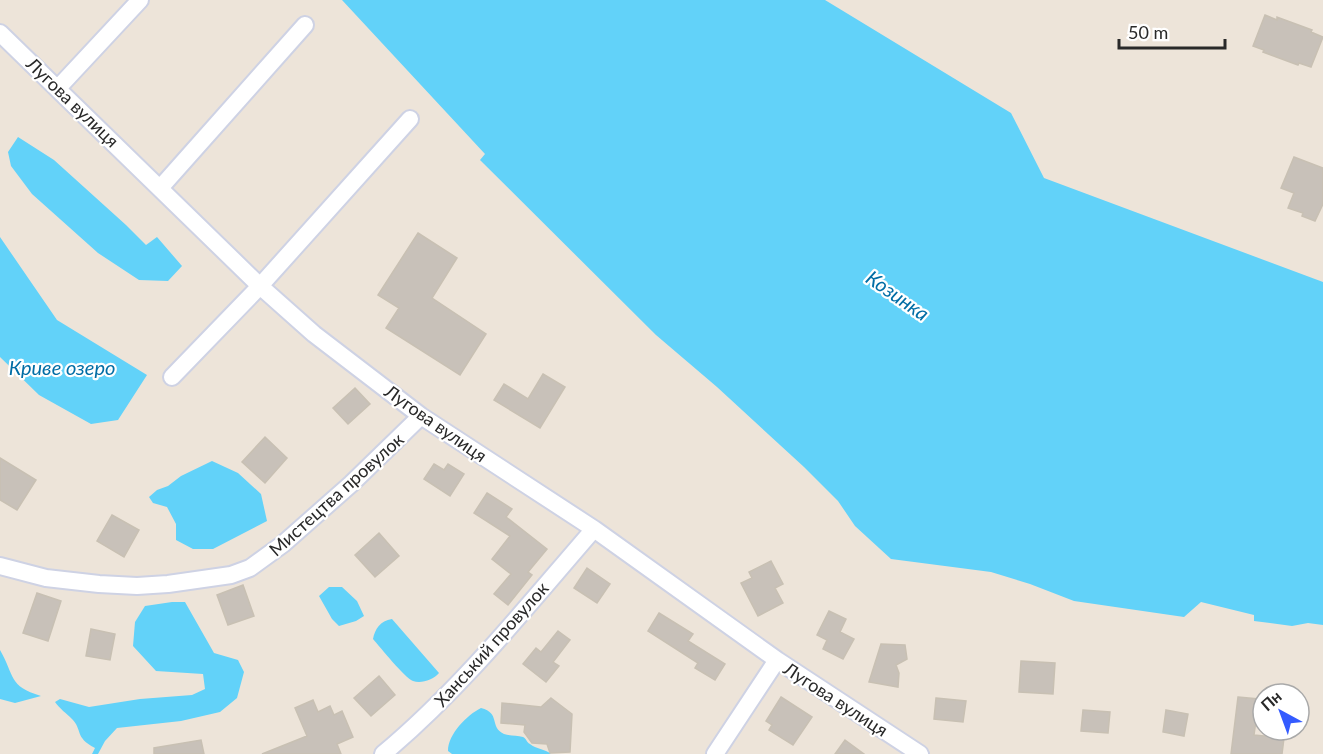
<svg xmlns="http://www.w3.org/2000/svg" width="1323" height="754" font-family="Lato,sans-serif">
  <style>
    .water { fill: #62d2f9 }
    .building { fill: #c8c1b9; stroke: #c8c0b3; stroke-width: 1.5 }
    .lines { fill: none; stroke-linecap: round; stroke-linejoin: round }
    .minor-casing { stroke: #ced2e4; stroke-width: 20 }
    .minor { stroke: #fff; stroke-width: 16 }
    .labels { text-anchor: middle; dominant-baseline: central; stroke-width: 4.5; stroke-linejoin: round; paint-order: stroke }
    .street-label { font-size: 18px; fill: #292929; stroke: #fff }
    .water-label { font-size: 20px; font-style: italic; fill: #016da5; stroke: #fff }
  </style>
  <rect width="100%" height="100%" fill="#ede4d9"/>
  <path class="water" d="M 342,0 L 825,0 L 1011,113 L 1044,178 L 1323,282 L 1323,625 L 1308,623 L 1292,626 L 1254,621 L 1254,615 L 1201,602 L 1184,617 L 1074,601 L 1030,584 L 991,572 L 891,559 L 855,526 L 838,501 L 804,467 L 717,387 L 656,335 L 480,160 L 485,154 Z
    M 18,137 L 54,160 L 126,225 L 146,245 L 157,237 L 182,266 L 168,281 L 139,280 L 98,253 L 32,194 L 11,166 L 8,152 Z
    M 0,237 L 57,320 L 147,375 L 118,420 L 91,424 L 39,395 L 0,357 Z
    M 212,461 L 238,473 L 261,494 L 267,521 L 213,549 L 193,549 L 176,540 L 176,524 L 167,507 L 153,503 L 149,497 L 157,490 L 168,486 L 181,476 Z
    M 329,587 L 342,587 L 357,601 L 364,616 L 356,621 L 339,626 L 332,619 L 319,596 Z
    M 172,602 L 185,602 L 214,653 L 238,660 L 244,672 L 237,698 L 220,712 L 181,721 L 117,728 L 105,741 L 98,754 L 92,754 L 95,748 C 74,737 83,730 72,719 C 66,713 60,709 55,702 L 60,699 L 89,707 L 140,699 L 192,695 L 205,689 L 203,674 L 156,671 L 133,646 L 135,622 L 145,606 Z
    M 392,619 L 439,673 C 433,680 421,684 413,681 C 404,677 381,648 373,639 C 375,629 380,621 392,619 Z
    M 0,650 C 15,676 8,686 41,696 L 15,703 L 0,699 Z
    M 481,708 C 501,713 489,727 504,734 C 510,736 517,735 523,737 C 527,739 526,742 530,744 C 536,749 545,749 551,754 L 452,754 L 448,751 C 448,734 467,715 481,708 Z"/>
  <path class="building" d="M 1265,15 L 1277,20 L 1277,17 L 1312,30 L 1311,32 L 1323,37 L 1311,67 L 1299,63 L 1298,65 L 1263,52 L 1264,50 L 1253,46 Z
    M 1294,157 L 1323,168 L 1323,204 L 1315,221 L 1302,216 L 1303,213 L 1288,208 L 1294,193 L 1281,188 Z
    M 418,233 L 457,258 L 432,298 L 486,334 L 460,375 L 386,328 L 399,308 L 378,295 Z
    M 543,374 L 565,387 L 540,428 L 494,400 L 504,384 L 528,399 Z
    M 355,388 L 370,404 L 348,424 L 333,408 Z
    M 265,437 L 287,458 L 265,483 L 242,462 Z
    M 0,458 L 36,480 L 17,510 L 0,500 Z
    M 434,464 L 444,470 L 448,464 L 464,474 L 450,496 L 424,479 Z
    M 487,493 L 512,509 L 506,517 L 547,549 L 528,572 L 532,575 L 508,605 L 494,594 L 511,574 L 492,559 L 510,536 L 474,513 Z
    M 112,515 L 139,530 L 124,557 L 97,541 Z
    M 379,533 L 399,556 L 375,577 L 355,555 Z
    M 771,561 L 783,584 L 775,588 L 783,603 L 758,616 L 741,583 L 752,578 L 749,572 Z
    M 587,568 L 610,584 L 597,603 L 574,588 Z
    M 243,585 L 254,616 L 228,625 L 217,595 Z
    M 37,593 L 61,601 L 48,641 L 23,633 Z
    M 829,611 L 846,619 L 840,632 L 854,639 L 843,659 L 823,649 L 827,640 L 817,635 Z
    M 659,613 L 693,634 L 688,641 L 725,664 L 715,680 L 695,668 L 698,663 L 648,631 Z
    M 91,629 L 115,634 L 110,660 L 86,656 Z
    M 558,631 L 570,640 L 553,662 L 559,666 L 546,682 L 523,664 L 536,648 L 541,652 Z
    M 881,644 L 905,645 L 907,659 L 896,665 L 899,673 L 898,687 L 869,682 Z
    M 1021,661 L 1055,663 L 1053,694 L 1019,692 Z
    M 379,676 L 395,695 L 371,716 L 354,698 Z
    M 781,697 L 812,717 L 793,745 L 769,730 L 772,725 L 766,721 Z
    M 1238,697 L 1259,699 L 1254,735 L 1284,738 L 1282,754 L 1231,754 Z
    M 551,698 L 572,714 L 570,752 L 550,753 L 547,744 L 532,743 L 524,732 L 525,725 L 501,723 L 502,703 L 541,707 Z
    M 936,698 L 966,701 L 963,722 L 934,719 Z
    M 313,700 L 318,712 L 330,706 L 334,715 L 342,711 L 353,737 L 337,744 L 341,754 L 262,754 L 307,736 L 295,708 Z
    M 1083,710 L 1110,712 L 1108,733 L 1081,731 Z
    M 1166,710 L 1188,714 L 1184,736 L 1163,732 Z
    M 201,740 L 204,754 L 154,754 L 154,748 Z
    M 845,740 L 864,754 L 835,754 Z"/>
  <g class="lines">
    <defs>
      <path id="minor" d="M 0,33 L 260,286 L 314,334 L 421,416 L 594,529 L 777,660 L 920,754
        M 58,88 L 140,0
        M 161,187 L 305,25
        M 172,377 L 260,286 L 410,119
        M 0,566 L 46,578 L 99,584 L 137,586 L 168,584 L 231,575 L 250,568 L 283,544 L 351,484 L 421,416
        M 383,754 C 462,688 527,606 594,529
        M 715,754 L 777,660"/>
    </defs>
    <use href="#minor" class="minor-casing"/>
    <use href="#minor" class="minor"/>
  </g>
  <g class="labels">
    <g class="street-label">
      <text transform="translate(73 102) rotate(44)">Лугова вулиця</text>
      <text transform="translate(436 423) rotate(35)">Лугова вулиця</text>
      <text transform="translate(336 494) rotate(-42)">Мистецтва провулок</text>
      <text transform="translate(491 644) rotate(-48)">Ханський провулок</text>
      <text transform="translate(836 699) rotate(33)">Лугова вулиця</text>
    </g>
    <g class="water-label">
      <text transform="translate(898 295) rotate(35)">Козинка</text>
      <text x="62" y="367">Криве озеро</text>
    </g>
  </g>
  <g transform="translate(1281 712) rotate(319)"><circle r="28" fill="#ffffff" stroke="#a9a9a9" stroke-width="1.5"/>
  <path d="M0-4.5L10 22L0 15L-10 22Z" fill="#345bff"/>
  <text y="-9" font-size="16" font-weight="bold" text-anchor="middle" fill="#292929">Пн</text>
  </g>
  <path d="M1119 39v9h106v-9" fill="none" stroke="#292929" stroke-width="3"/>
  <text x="1128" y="39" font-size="18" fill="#292929" stroke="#ffffff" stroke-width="4.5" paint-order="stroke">50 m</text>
</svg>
